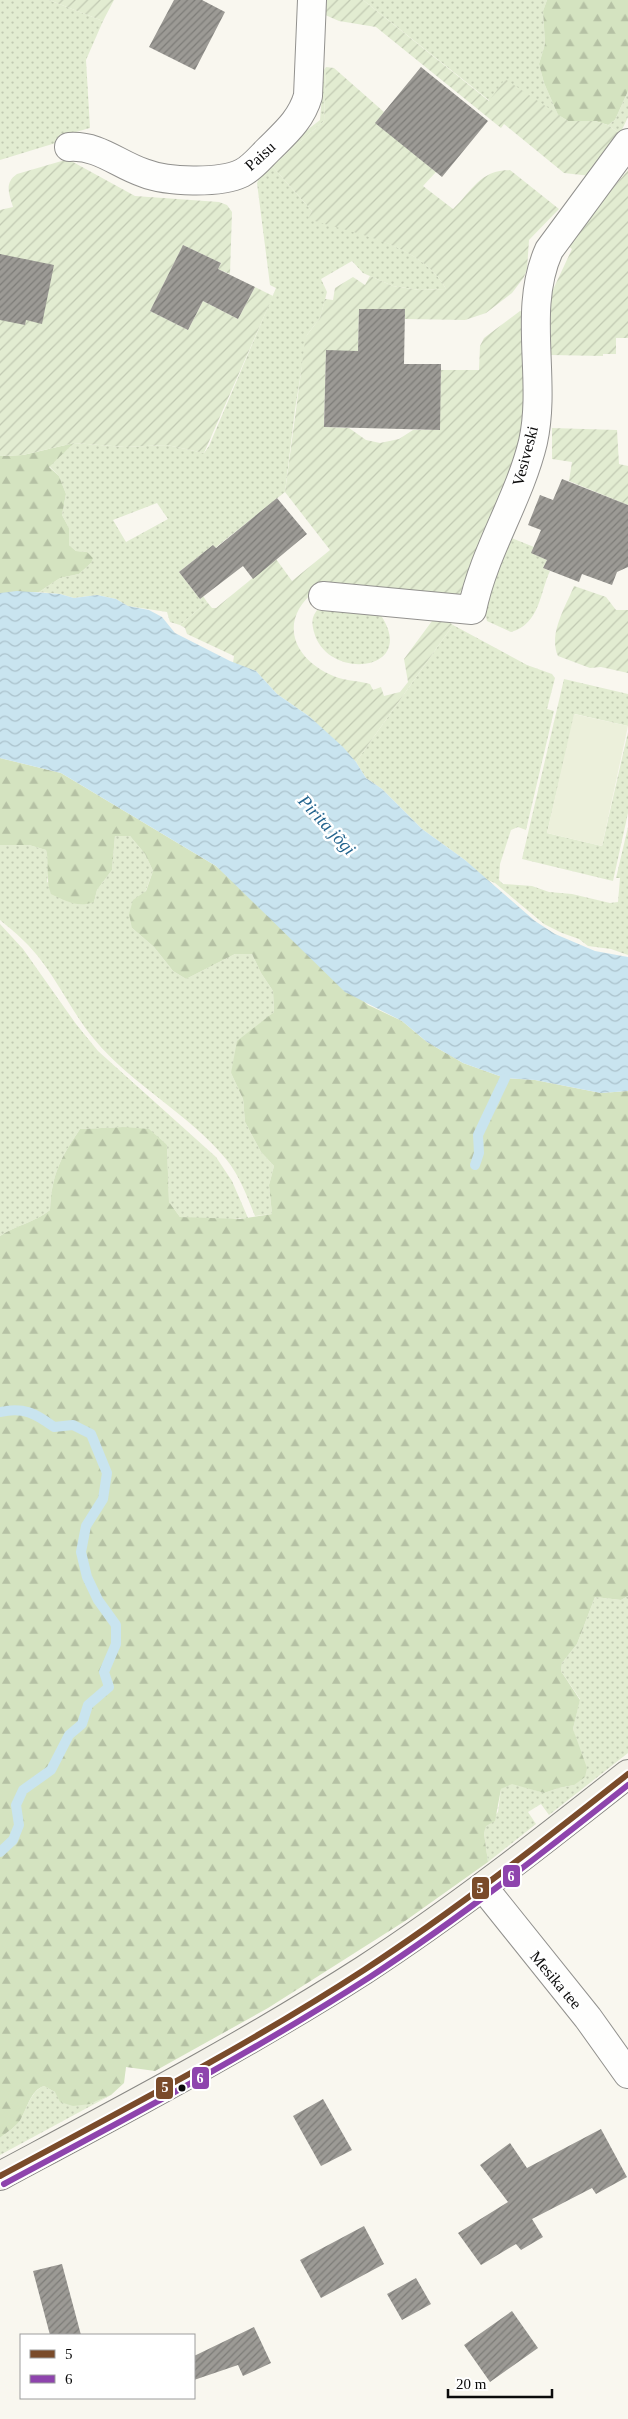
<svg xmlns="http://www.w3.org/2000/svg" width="628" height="2419" font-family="'Times New Roman',serif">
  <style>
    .grass { fill: url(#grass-dots); fill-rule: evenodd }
    .forest { fill: url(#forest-firs) }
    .garden { fill: url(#garden-furrows) }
    .pitch { fill: #ecf0db }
    .water { fill: url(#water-waves) }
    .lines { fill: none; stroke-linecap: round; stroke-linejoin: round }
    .stream { stroke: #c9e4ef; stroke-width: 10 }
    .building { fill: url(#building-hatch) }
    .street-casing { stroke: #92918e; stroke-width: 30 }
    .secondary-casing { stroke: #898884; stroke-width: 30 }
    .street { stroke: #fefefd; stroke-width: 28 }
    .secondary { stroke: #f3f1e8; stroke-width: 28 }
    .bus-1-casing { stroke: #fff; stroke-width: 10 }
    .bus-2-casing { stroke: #fff; stroke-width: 10 }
    .bus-1 { stroke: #7a4b2a; stroke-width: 6 }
    .bus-2 { stroke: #8e44ad; stroke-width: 6 }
    .bus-dot { fill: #0b0b0b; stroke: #fff; stroke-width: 2 }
    .labels { text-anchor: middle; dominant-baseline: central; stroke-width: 5; stroke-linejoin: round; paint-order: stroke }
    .street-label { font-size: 16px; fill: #0b0b0b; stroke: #fff }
    .water-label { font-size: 18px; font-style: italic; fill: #23648e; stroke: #fff }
    .line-badge { stroke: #fff; stroke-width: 2 }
    .badge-label { font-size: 14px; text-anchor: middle; font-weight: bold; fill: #fff }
  </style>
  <defs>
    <pattern id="grass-dots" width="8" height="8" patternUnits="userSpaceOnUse" patternTransform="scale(1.25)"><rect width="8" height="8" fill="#e2ecd1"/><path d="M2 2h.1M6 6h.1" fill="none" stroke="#c1c9b2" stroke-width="1.8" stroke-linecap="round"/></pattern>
    <pattern id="forest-firs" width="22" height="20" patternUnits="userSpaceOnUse" patternTransform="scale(1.25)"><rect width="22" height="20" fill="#d4e3c0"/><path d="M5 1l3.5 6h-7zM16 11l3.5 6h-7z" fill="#b5c1a4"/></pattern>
    <pattern id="garden-furrows" width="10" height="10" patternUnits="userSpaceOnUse" patternTransform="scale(1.25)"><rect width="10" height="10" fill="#e2ecd1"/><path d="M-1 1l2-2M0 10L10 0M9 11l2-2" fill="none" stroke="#c1c9b2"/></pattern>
    <pattern id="water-waves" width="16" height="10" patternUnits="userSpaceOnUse" patternTransform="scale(1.25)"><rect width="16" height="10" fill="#c9e4ef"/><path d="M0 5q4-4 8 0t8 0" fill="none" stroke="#abc2cc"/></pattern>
    <pattern id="building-hatch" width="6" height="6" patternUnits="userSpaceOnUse" patternTransform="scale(1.25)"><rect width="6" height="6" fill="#9c9a95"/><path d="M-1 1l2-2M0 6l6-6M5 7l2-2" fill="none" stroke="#7d7c78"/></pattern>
  </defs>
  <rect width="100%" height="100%" fill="#f9f7ef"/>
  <path class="grass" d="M 0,0 L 49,0 L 103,21 L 86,60 L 90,128 L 76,132 L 72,138 L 0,160 Z
    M 363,0 L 547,0 L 543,11 L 545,44 L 539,64 L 544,83 L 558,115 L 505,80 L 490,101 Z
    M 326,67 L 324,121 L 272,166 L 312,211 L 309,218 C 354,233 422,244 446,289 L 420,290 L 393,286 L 363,273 L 352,261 L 321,279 L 327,292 L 320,318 L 307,335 L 295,410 L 285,492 L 215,548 L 213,545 L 179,572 L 200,599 L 203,596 L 207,602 L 180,625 L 170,622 L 167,612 L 128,606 L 116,599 L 97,595 L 74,598 L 60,594 L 39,592 L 60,578 L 79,574 L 91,563 L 87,552 L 76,551 L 69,545 L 69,528 L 62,515 L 66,494 L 59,476 L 49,466 L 74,443 L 125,447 L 167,445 L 204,453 L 209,446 L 276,288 L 270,285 L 257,183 L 267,161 L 320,120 L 324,70 ZM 157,503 L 168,519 L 126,542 L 113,520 Z
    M 628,91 L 628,117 L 620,134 L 608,125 L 615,120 Z
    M 509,537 L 534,547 L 532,553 L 547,560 L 543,568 L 550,571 C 540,592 540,624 511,632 L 487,621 C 480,594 498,562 509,537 Z
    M 320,607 L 380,614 C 420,672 327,682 314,632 C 311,621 312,615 320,607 Z
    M 453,625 L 527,665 L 552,674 L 555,678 L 547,709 L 554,711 L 526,830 L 518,827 L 511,830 L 500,864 L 499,880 L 503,884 L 532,886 L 549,892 L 572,894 L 610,903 L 618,902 L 620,878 L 616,878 L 628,827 L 628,955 L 611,949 L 588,946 L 579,939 L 562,933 L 544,924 L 495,883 L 485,879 L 465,860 L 422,829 L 382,789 L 366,778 L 356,762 Z
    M 564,679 L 628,694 L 628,726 L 575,714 L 547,833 L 602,846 L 628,732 L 628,813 L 613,881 L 522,859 Z
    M 115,836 L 130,836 L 145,854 L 153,871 L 132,928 L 154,947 L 173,971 L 186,979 L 235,954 L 252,954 L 261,973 L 273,991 L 274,1012 L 258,1026 L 231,1073 L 243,1099 L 245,1122 L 261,1152 L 274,1166 L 269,1185 L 272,1214 L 255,1216 C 247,1197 240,1176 226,1159 C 188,1113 132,1085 94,1039 C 74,1015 61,987 43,963 C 31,946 16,933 0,920 L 0,845 L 29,845 L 46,850 L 49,864 L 47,882 L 94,902 L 97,890 L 112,870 Z
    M 0,924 L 23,949 L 76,1024 L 98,1051 L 216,1157 L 232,1181 L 248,1218 L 214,1220 L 180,1217 L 169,1202 L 167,1145 L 123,1127 L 80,1129 C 60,1159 52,1173 50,1210 C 36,1222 16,1225 0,1236 Z
    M 628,1596 L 628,1753 L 549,1815 L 541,1804 L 528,1812 L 536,1824 L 488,1862 L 484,1833 L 485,1826 L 498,1812 L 501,1789 L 512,1783 L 544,1793 L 559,1788 L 574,1785 L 576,1740 L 573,1729 L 580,1699 L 561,1671 L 562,1663 L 577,1644 L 595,1597 L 621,1600 Z
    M 44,2086 L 55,2092 L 90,2104 L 111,2095 L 0,2155 L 0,2138 C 6,2133 14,2128 19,2122 C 27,2110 30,2091 44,2086 Z"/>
  <path class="forest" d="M 547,0 L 628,0 L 628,91 L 615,120 L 608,125 L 595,121 L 568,121 L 558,115 L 544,83 L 539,64 L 545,44 L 543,11 Z
    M 74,443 L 49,467 L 59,476 L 66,494 L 62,515 L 69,528 L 69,545 L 76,551 L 87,552 L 93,558 L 91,563 L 79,574 L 60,578 L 39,592 L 0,593 L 0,456 L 23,455 Z
    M 0,758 L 61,773 L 216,866 L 368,1005 L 402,1021 L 427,1042 L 463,1063 L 505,1078 L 535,1080 L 601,1093 L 628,1091 L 628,1596 L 621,1600 L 595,1597 L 577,1644 L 562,1663 L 561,1671 L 580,1700 L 573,1729 L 587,1768 L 585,1777 L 574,1785 L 559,1788 L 544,1793 L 512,1784 L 501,1789 L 495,1821 L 486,1826 L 484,1833 L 488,1862 L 405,1921 L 268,2008 L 155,2071 L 126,2067 L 124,2083 L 111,2095 L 90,2104 L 73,2106 L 60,2102 L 55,2092 L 44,2086 C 30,2090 27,2110 19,2122 C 14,2128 6,2133 0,2138 L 0,1236 C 16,1225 36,1222 50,1210 C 52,1173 60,1159 80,1129 L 123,1127 L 149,1129 L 167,1145 L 169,1202 L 180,1217 L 240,1219 L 272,1214 L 269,1185 L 274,1166 L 261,1152 L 245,1122 L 243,1099 L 231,1073 L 237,1041 L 274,1012 L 273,991 L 261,973 L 252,954 L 235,954 L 186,979 L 173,971 L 154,947 L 132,928 L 129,914 L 133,900 L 146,891 L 153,871 L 145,854 L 130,836 L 115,836 L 112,870 L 97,890 L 94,902 C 77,908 66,901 51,894 C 45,879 50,865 46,850 L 29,845 L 0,845 Z"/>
  <path class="garden" d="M 49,0 L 114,0 L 103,21 Z
    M 323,0 L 363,0 L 489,101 L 505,79 L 568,121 L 595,121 L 608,125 L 620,134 L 591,176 L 564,173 L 504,124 L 501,128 L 376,27 L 339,21 L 323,14 Z
    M 326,67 L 334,68 L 384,112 L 376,123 L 436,172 L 423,186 L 453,209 C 472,191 480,170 510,170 L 559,209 L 529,240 L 527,269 L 524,277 L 512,293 L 486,313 L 465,320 L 405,319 L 405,309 L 359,309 L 358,351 L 326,351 L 324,427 L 349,428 L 366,440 L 380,443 L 399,439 L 413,430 L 439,430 L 441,370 L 479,370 L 480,346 L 484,338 L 520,311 L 524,312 L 529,364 L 519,451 L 463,592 L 459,596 L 316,590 C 280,618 290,655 329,674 C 342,681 356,680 370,684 L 373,690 L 381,687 L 384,696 L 400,692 L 408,682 L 404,659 L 432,621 L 445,619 L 453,625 L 356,762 L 310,717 L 277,694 L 256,671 L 233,663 L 234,656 L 187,634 L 185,628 L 180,625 L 207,602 L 212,608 L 216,608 L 276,559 L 292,581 L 330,550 L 285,492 L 305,342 L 307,335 L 320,318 L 325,299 L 333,300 L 335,288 L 353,277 L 365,285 L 370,276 L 393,286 L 420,290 L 446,289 C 422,244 353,233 308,219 L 312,211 L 272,166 L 324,121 Z
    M 72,158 L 73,162 L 135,196 L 219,202 L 227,205 L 232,212 L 230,274 L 218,269 L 221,263 L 183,245 L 150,311 L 188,330 L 203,301 L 238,319 L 255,287 L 273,296 L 204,453 L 167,445 L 125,447 L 74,443 L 23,455 L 0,456 L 0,210 L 13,207 C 9,194 4,183 17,174 Z
    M 628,170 L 628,338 L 616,338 L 616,354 L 603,354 L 603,356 L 551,355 L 550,296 L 572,249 L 566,244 Z
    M 552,428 L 617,430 L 619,464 L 628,466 L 628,505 L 569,481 L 572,462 L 552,459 Z
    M 574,586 L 606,597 L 616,610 L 628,610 L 628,673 L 601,667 L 590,668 L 558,656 C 548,634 566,606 574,586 Z"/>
  <path class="pitch" d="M 574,714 L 628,726 L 602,846 L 547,833 Z"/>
  <path class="water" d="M 17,591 L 60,594 L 74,598 L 97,595 L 116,599 L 128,606 L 149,610 L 162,617 L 175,633 L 230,661 L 256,671 L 277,694 L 310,717 L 343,747 L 356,762 L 366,778 L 382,789 L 422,829 L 465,860 L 535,921 L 555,934 L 595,951 L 628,957 L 628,1091 L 601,1093 L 535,1080 L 505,1078 L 463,1063 L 427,1042 L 402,1021 L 345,992 L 216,866 L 61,773 L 0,758 L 0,593 Z"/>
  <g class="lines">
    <path class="stream" d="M 475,1165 L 479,1153 L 478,1135 L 505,1078
      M 0,1412 C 24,1407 35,1413 54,1427 L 73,1425 L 91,1434 L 107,1473 L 103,1499 L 86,1526 L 81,1552 L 87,1577 L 98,1600 L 116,1625 L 116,1644 L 104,1672 L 109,1687 L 88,1705 L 82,1724 L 69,1735 L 51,1770 L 23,1790 L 16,1805 L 19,1825 L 13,1840 L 0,1852"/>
  </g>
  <path class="building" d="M 174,0 L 202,0 L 225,12 L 195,70 L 149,47 Z
    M 421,67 L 488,121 L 442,177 L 375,123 Z
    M 183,245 L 221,263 L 218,269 L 255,287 L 238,319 L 203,301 L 188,330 L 150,311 Z
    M 0,254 L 54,265 L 42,324 L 26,320 L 25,325 L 0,320 Z
    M 359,309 L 405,309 L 404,364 L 441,364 L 440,430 L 324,427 L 326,350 L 358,351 Z
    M 562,479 L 628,505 L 628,567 L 617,572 L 612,585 L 582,574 L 579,582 L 543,568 L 547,560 L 531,553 L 541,530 L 528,525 L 540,495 L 553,500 Z
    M 277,498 L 307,534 L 253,579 L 243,566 L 200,599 L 179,572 L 213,545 L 216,548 Z
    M 323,2099 L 352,2150 L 321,2166 L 293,2116 Z
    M 601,2129 L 627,2177 L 596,2194 L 592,2188 L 532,2219 L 543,2237 L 521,2250 L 516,2244 L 481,2265 L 458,2233 L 508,2202 L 480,2165 L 510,2143 L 527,2168 Z
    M 364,2226 L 384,2264 L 321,2298 L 300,2260 Z
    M 62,2264 L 81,2335 L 50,2335 L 33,2271 Z
    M 416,2278 L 431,2304 L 402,2320 L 387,2294 Z
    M 512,2311 L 538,2348 L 490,2382 L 464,2345 Z
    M 254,2327 L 271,2363 L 243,2376 L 238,2365 L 194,2380 L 194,2356 Z"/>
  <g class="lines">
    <defs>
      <path id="street" d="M 69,147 C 99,145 117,164 144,173 C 167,182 219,184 242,173 C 252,168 260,158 268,150 C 285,133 301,120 308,96 L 312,0
        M 323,596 L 472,610 C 484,551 519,500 533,442 C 547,379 522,310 549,250 L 628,143
        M 483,1887 L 588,2018 L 628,2074"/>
      <path id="secondary" d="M 0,2176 C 123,2110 247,2045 364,1970 C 456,1910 542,1842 628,1774"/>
    </defs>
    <use href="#street" class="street-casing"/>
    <use href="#secondary" class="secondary-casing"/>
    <use href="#street" class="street"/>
    <use href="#secondary" class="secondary"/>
    <defs>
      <path id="bus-1" d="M 0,2176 C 123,2110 247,2046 364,1970 C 456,1910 542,1842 628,1774"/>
      <path id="bus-2" d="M 4,2184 C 127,2118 252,2053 370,1977 C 460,1918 544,1852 628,1785"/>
    </defs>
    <use href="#bus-1" class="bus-1-casing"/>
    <use href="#bus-2" class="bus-2-casing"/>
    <use href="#bus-1" class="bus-1"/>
    <use href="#bus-2" class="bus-2"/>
  </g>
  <circle class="bus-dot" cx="182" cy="2088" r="4.5"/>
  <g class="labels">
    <g class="street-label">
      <text transform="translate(260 156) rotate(-42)">Paisu</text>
      <text transform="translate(525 456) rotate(-75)">Vesiveski</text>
      <text transform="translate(556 1980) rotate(50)">Mesika tee</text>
    </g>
    <g class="water-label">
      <text transform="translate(327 825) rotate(47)">Pirita jõgi</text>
    </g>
  </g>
  <g class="line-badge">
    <rect x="502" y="1864" width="19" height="24" rx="5" fill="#8e44ad"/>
    <rect x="471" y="1876" width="19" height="24" rx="5" fill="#7a4b2a"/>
    <rect x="191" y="2066" width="19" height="24" rx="5" fill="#8e44ad"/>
    <rect x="155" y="2076" width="19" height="24" rx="5" fill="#7a4b2a"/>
  </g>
  <g class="badge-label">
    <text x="511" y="1881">6</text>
    <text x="480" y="1893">5</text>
    <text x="200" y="2083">6</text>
    <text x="165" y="2092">5</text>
  </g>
  <rect x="20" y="2334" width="175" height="65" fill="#ffffff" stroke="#9d9d9d"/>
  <rect x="30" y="2350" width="25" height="8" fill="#7a4b2a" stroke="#9d9d9d"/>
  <text x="65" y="2359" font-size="15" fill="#0b0b0b">5</text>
  <rect x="30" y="2375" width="25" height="8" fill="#8e44ad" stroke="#9d9d9d"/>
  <text x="65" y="2384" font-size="15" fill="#0b0b0b">6</text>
  <path d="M448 2389v8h104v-8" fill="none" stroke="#0b0b0b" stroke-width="2.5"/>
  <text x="456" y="2389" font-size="15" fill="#0b0b0b" stroke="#ffffff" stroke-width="4" paint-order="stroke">20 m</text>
</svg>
